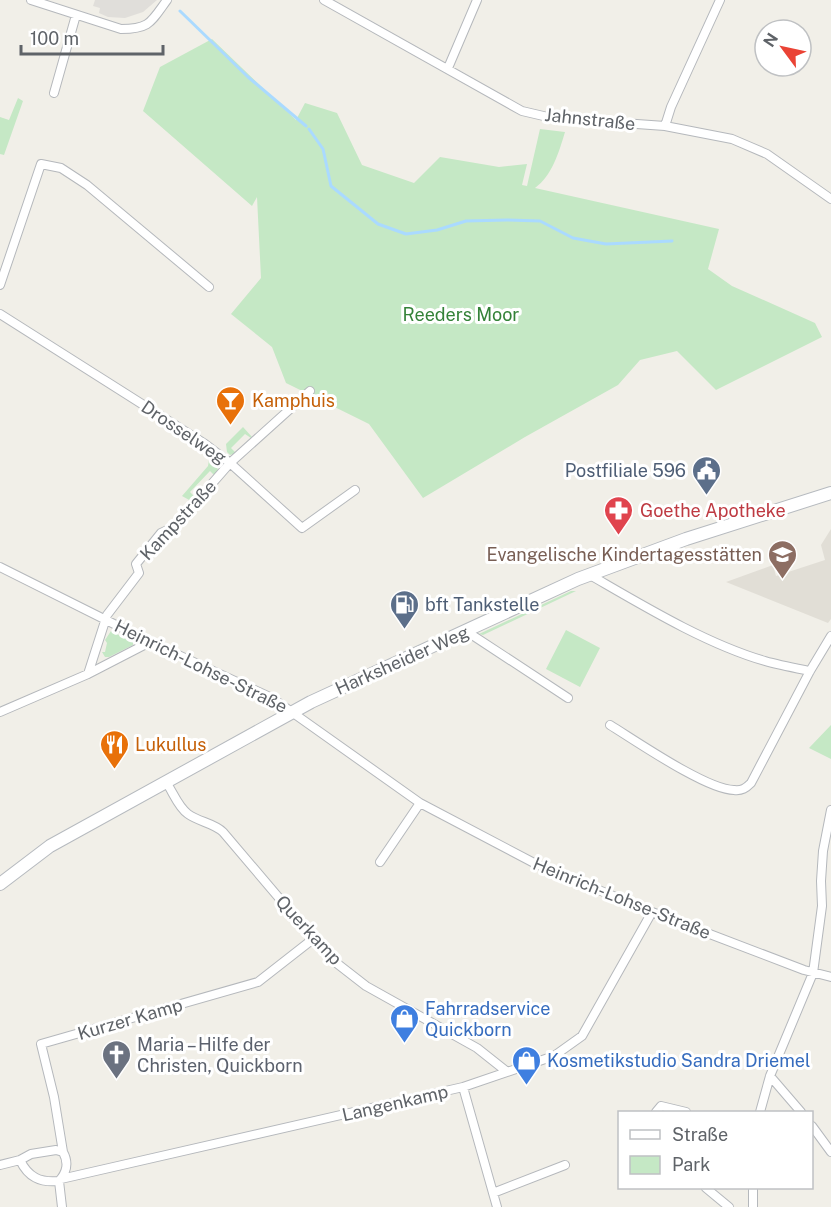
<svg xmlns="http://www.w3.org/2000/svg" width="831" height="1207" font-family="'Public Sans',sans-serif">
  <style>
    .industrial { fill: #e0deda }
    .education { fill: #e1ded6 }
    .green { fill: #c5e8c5 }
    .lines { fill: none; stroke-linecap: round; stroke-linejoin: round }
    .stream { stroke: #aadaff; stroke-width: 3 }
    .minor-casing { stroke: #b5b8bc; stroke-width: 10 }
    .secondary-casing { stroke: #b6babf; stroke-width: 14 }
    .minor { stroke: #fff; stroke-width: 8 }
    .secondary { stroke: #fff; stroke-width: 12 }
    .labels { text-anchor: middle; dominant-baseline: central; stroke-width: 6; stroke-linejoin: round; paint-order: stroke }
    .street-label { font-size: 18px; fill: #5f6368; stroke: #fff }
    .park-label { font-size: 18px; fill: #348238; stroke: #fff }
    .food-label { font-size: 18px; fill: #c56008; stroke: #fff; text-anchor: start }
    .service-label { font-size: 18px; fill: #4e5e75; stroke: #fff; text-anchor: end }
    .health-label { font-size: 18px; fill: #be3a42; stroke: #fff; text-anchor: start }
    .education-label { font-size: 18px; fill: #785e54; stroke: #fff; text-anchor: end }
    .shop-label { font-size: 18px; fill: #366cbe; stroke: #fff; text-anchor: start }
    .worship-label { font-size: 18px; fill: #5b616d; stroke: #fff; text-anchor: start }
  </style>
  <rect width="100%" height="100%" fill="#f1efe8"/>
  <path class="industrial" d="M 95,0 L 157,0 L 143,12 L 125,18 L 108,17 L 99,13 L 100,8 L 93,6 Z"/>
  <path class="education" d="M 831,529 L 831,619 L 828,623 L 726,582 L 773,565 L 776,576 L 825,560 L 821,545 Z"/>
  <path class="green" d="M 212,39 L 296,120 L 305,103 L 337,113 L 362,165 L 414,183 L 440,157 L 499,167 L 527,164 L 522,185 L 527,186 L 540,129 L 565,132 C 559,152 552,176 535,188 L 719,229 L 708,269 L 732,286 L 815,323 L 822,337 L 716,390 L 677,351 L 640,360 L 618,385 L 525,437 L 423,498 L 369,424 L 286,383 L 272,347 L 231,314 L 261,278 L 257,197 L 252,206 L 143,111 L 160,67 Z
    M 18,98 L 23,101 L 4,155 L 0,154 L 0,117 L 9,120 Z
    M 243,427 L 252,437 L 251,438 L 245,434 L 231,448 L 236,453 L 230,455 L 227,452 L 226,444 Z
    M 207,453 L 217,458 L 218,473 L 214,475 L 210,471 L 190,492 L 195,497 L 191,501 L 182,496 L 208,466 L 209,460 Z
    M 571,591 L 576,591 L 483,635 L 479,634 Z
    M 566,630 L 600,648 L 580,687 L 546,669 Z
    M 111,631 L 133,642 L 133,645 L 109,657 L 105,657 L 102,652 L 105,652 L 107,643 L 105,640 Z
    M 831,725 L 831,759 L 809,748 Z"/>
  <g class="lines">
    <path class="stream" d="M 180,11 L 248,77 L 306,126
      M 309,129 L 323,149 L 331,186 L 378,224 L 406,234 L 437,230 L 466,221 L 507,220 L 540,221 L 573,238 L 606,244 L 672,241"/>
    <defs>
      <path id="minor" d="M 31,0 L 121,29 C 150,29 151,22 167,0
        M 324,0 L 522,111 L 552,118 L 665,126 L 732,139 L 767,154 L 831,199
        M 448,68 L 477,0
        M 54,93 L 76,15
        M 665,126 L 671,107 L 720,0
        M 0,285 L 41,164 L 61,168 L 87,185 L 209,287
        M 0,314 L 205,444 L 230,463 L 302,528 L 355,490
        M 0,567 L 150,642 L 272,698 L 420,803 L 536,864 L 652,912 L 804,970 L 831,977
        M 590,575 C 642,605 706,644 765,661 C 779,665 795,668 810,671
        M 466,631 L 568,698
        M 88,674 L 107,615 L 139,573 L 136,564 L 161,533 L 174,527 L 230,463 L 310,391
        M 0,712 L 88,674 L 150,642
        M 610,725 C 636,741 707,790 734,790 C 742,791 746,788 751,783 L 810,671 L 831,636
        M 166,782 C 173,792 178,807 188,814 C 199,822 214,823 223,832 L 330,958 L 366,986 L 477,1048 L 506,1071
        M 380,862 L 420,803
        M 770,1076 L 801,1112
        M 463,1087 L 497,1207
        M 656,1112 L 661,1106 L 686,1112
        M 760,1112 L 770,1076 L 813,973 L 822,906 L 821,881 L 823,851 L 831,810
        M 812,1126 L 831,1152
        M 56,1150 L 63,1152 C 69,1163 67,1172 59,1181 C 40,1183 28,1177 20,1160 L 31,1154 Z
        M 63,1152 L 54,1097 L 41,1044 L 258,982 L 313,939
        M 0,1165 L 20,1160
        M 61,1179 L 463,1087 L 554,1056 L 582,1036 L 652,912
        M 59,1181 L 62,1207
        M 706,1188 L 729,1207
        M 753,1188 L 753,1207
        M 493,1193 L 565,1165"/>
      <path id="secondary" d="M 0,884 L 50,846 L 311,702 L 578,579 L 686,539 L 831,493"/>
    </defs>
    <use href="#minor" class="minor-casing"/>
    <use href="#secondary" class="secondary-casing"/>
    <use href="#minor" class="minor"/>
    <use href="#secondary" class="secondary"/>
  </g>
  <defs>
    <symbol id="bar-pin" viewBox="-11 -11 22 30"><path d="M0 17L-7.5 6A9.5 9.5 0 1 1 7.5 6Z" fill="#e8710a" stroke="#fff"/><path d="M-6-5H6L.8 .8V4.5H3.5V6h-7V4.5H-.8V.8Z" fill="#fff"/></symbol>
    <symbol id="civic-pin" viewBox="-11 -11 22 30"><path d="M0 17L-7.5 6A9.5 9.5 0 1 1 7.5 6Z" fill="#5c6f8a" stroke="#fff"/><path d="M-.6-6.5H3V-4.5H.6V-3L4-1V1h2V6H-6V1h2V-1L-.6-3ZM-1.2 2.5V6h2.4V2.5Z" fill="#fff"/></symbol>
    <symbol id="pharmacy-pin" viewBox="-11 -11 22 30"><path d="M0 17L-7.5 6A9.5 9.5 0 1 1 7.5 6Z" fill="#e0444e" stroke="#fff"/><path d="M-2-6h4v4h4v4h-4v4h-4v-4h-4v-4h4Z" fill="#fff"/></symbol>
    <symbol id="school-pin" viewBox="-11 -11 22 30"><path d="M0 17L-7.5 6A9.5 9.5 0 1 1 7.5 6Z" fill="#8d6e63" stroke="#fff"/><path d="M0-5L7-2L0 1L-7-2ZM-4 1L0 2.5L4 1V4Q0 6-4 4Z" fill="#fff"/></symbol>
    <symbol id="fuel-pin" viewBox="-11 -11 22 30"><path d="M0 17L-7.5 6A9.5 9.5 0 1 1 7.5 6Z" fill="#5c6f8a" stroke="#fff"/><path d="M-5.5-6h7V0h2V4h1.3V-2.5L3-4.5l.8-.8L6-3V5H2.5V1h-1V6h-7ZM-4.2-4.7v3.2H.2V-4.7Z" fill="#fff"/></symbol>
    <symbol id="restaurant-pin" viewBox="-11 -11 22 30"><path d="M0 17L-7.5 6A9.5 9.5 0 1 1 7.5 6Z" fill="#e8710a" stroke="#fff"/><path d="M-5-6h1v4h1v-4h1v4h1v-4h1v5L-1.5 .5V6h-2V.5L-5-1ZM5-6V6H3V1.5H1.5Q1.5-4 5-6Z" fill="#fff"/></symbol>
    <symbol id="shop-pin" viewBox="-11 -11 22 30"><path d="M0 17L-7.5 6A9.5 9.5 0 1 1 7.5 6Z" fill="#3f7fe0" stroke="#fff"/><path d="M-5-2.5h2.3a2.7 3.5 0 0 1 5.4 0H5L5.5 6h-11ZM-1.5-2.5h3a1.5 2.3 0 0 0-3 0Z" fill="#fff"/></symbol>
    <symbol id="church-pin" viewBox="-11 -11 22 30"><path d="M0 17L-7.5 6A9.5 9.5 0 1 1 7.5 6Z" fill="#6b7280" stroke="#fff"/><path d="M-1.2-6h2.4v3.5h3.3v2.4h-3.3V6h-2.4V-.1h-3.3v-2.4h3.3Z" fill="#fff"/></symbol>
  </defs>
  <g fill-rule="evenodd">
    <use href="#bar-pin" x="214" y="384" width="33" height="45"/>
    <use href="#civic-pin" x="690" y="454" width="33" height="45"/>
    <use href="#pharmacy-pin" x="602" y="494" width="33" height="45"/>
    <use href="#school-pin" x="766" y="538" width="33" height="45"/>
    <use href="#fuel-pin" x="388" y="588" width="33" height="45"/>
    <use href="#restaurant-pin" x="98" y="728" width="33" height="45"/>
    <use href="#shop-pin" x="388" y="1002" width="33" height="45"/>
    <use href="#church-pin" x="100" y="1038" width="33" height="45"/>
    <use href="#shop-pin" x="510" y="1044" width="33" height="45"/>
  </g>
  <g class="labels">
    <g class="street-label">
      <text transform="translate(590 119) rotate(6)">Jahnstraße</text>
      <text transform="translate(184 432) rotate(34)">Drosselweg</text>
      <text transform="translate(178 520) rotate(-47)">Kampstraße</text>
      <text transform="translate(402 660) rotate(-24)">Harksheider Weg</text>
      <text transform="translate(201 666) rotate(26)">Heinrich-Lohse-Straße</text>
      <text transform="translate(622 898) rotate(22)">Heinrich-Lohse-Straße</text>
      <text transform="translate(309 930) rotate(47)">Querkamp</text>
      <text transform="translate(130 1019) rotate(-16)">Kurzer Kamp</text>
      <text transform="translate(395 1103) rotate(-13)">Langenkamp</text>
    </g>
    <g class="park-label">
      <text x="461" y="314">Reeders Moor</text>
    </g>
    <g class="food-label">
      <text x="252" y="400">Kamphuis</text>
      <text x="135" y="744">Lukullus</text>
    </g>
    <g class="service-label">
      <text x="686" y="470">Postfiliale 596</text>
      <text x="425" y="604" text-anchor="start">bft Tankstelle</text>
    </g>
    <g class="health-label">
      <text x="640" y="510">Goethe Apotheke</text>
    </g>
    <g class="education-label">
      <text x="762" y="554">Evangelische Kindertagesstätten</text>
    </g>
    <g class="shop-label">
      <text x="425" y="1008">Fahrradservice<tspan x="425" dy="21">Quickborn</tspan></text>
      <text x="547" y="1060">Kosmetikstudio Sandra Driemel</text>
    </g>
    <g class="worship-label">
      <text x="137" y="1044">Maria – Hilfe der<tspan x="137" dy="21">Christen, Quickborn</tspan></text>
    </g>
  </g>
  <rect x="618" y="1111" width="195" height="78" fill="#ffffff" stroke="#bfc1c3" stroke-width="1.5"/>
  <rect x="630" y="1130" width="30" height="9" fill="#ffffff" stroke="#bfc1c3" stroke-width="1.5"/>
  <text x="672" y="1141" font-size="18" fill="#5f6368">Straße</text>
  <rect x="630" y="1156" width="30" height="18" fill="#c5e8c5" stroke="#bfc1c3" stroke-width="1.5"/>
  <text x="672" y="1171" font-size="18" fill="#5f6368">Park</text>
  <g transform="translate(783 48) rotate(303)"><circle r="28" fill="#ffffff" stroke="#bfc1c3" stroke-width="1.5"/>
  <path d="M0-4.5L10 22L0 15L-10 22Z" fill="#ea4335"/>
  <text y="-9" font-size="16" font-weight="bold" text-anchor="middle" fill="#5f6368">N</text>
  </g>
  <path d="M21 45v9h142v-9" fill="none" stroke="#5f6368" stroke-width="3"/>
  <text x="30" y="45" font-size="18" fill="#5f6368" stroke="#ffffff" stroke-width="4.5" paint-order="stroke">100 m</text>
</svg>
